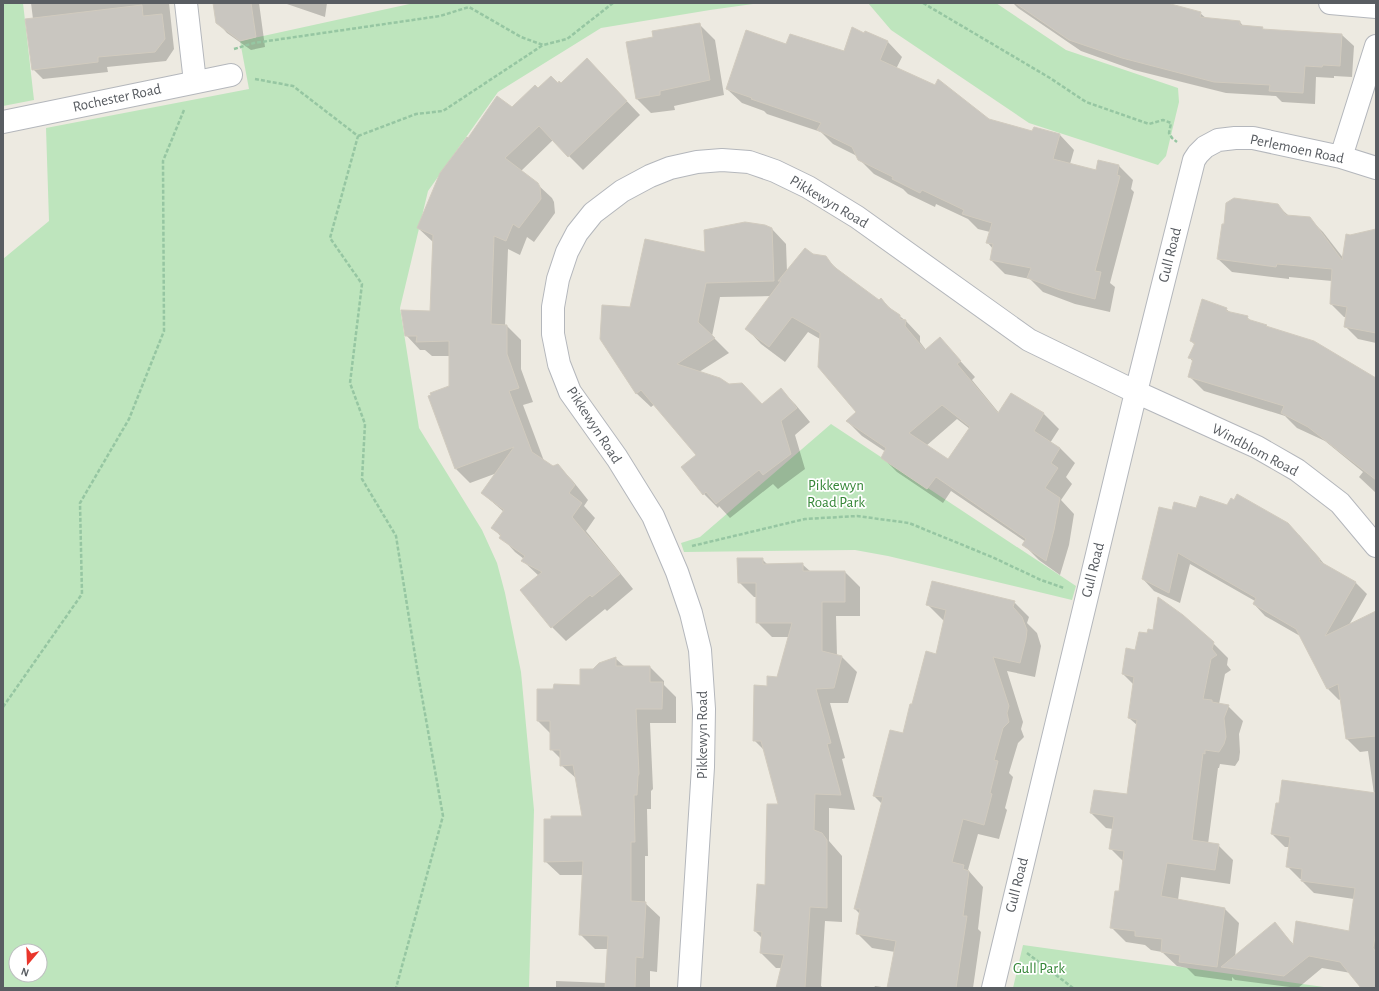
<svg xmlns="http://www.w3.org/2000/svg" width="1379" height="991" font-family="'Alegreya Sans',sans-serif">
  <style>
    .green { fill: #bee5bd; fill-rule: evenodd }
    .shadow { fill: #0003; fill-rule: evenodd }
    .building { fill: #c9c6c0; stroke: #d1cbbf; fill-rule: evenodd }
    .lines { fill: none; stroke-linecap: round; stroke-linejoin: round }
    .minor-casing { stroke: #b4b7bc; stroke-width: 24 }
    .path { stroke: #96c6a2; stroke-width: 2.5; stroke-dasharray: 4 2; stroke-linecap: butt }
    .minor { stroke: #fff; stroke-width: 22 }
    .labels { text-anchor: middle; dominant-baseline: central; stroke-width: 3.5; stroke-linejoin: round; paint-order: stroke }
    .street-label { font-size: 15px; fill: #595d62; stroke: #fff }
    .park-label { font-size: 15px; fill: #358637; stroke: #fff }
  </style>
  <rect width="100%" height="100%" fill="#edeae1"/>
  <path class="green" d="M 3,3 L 23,3 L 34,100 L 3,106 Z
    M 414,3 L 760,3 L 710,10 L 601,28 L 498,92 L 428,191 L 400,308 L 419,428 L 482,530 L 497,563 L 505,593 L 521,672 L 534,810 L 529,988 L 3,988 L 3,259 L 49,221 L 46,128 L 249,89 L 240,41 ZM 16,951 L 40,951 L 40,975 L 16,975 Z
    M 868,3 L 996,3 L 1066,50 L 1178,88 L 1179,102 L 1166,156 L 1158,165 L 1029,123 L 891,30 Z
    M 831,424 L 1076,586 L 1072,600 L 888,556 L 855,550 L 684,552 L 681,543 L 700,537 Z
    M 1023,945 L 1331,988 L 1013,988 Z"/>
  <path class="shadow" d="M 31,3 L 169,3 L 174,49 L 166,61 L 107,67 L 108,72 L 43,79 L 33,69 L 33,19 Z
    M 214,3 L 259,3 L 265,47 L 251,50 L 227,33 L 217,22 Z
    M 284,3 L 327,3 L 325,17 Z
    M 1013,3 L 1152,3 L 1200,13 L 1207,19 L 1240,22 L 1244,27 L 1262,28 L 1265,30 L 1342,35 L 1354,46 L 1352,77 L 1334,76 L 1334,78 L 1316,77 L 1315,104 L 1282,102 L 1276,96 L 1226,93 L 1134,70 L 1081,51 L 1018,8 Z
    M 700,25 L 715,40 L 724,95 L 674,106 L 675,110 L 651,113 L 636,98 L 654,38 Z
    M 866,32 L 888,42 L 902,57 L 896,69 L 988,120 L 1033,132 L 1060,135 L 1074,150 L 1070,164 L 1097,171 L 1119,166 L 1133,180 L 1131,189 L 1134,192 L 1110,283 L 1115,287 L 1110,312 L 1075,304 L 1043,292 L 1030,279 L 1005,274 L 991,260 L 993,249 L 987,242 L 990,232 L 978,229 L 968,219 L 936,204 L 935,207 L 908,194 L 903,189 L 874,174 L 859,159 L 857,156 L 833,144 L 821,132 L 767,114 L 764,111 L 742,103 L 727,89 L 787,46 L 844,53 Z
    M 587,59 L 640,115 L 583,170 L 553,140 L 521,171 L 537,184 L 552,198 L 554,202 L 555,213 L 534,242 L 527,237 L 520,255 L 508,249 L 505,326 L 507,326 L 521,340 L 521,369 L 533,402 L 523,405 L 544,461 L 553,468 L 557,465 L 572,480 L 588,500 L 584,506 L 595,518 L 586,531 L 633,589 L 607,611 L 605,609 L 566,641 L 552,627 L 521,590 L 539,576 L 523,561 L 524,559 L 515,552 L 493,528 L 504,512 L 482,493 L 497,473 L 470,483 L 456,469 L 432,396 L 450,387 L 450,356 L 432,356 L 425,350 L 420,350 L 406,335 L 431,312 L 433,242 L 418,228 L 468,139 L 538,89 L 561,84 Z
    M 1277,205 L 1289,216 L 1309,218 L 1323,232 L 1344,259 L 1376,232 L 1376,343 L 1358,339 L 1345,326 L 1347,317 L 1344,317 L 1331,304 L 1332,281 L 1289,277 L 1289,279 L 1232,272 L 1218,259 Z
    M 772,229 L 786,244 L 787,272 L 813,255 L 825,257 L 841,273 L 879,301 L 881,299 L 893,311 L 906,321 L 920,336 L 920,342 L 926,350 L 940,339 L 975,377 L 972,380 L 999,413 L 1011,394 L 1044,414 L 1059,429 L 1050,443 L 1060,448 L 1075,463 L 1066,477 L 1072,484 L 1061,500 L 1074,514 L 1069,545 L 1060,575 L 1039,560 L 1024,545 L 1026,542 L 951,491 L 943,503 L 897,472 L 882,457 L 886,452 L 862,436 L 847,421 L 857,412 L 820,339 L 808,332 L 785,362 L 761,344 L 747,329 L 772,296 L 720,297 L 712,336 L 729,353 L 699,372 L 762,405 L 781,390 L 795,404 L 810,422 L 795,435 L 805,469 L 778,489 L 773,484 L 730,518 L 719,506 L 718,508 L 704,494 L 698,455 L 655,404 L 651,407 L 636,393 L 631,308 L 706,253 ZM 957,419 L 970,429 L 948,461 L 926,446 Z
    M 1226,309 L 1231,313 L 1247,317 L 1251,321 L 1376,378 L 1376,493 L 1359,477 L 1363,472 L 1325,441 L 1297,428 L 1285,416 L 1204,391 L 1189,376 L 1193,362 L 1190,358 L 1195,345 L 1191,341 Z
    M 1160,508 L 1299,535 L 1326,566 L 1356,583 L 1367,594 L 1349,625 L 1376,620 L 1376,988 L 1363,988 L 1351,973 L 1322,968 L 1298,988 L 1235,980 L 1232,977 L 1232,981 L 1195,976 L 1187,968 L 1177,966 L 1162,952 L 1151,950 L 1145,945 L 1126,942 L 1111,927 L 1120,892 L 1124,862 L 1111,849 L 1113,829 L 1106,828 L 1091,813 L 1128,795 L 1138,726 L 1129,718 L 1134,685 L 1123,674 L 1136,651 L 1213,643 L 1228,658 L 1227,665 L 1231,670 L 1225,674 L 1219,704 L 1228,706 L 1243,721 L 1239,734 L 1240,752 L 1239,760 L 1235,766 L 1220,764 L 1219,768 L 1218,768 L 1208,844 L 1218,845 L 1233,860 L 1230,884 L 1181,877 L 1178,900 L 1224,908 L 1239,923 L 1235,957 L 1275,924 L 1294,945 L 1350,932 L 1354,899 L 1314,893 L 1302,881 L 1302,879 L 1300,879 L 1287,866 L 1290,847 L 1285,847 L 1272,834 L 1374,794 L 1368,751 L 1360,752 L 1347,739 L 1341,699 L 1339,700 L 1328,689 L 1300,636 L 1265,616 L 1254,604 L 1255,601 L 1190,564 L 1180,603 L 1154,591 L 1143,579 Z
    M 762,559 L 768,565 L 802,564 L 811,572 L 845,572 L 860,587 L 860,616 L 836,616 L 837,656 L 842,657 L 857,672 L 848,703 L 830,703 L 845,758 L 842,759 L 855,810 L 829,808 L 829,841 L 842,856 L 842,922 L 825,921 L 821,986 L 823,988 L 777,988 L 782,968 L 776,968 L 761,953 L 762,938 L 755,931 L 766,886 L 780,805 L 765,751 L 754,740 L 768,687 L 777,678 L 789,637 L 772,637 L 757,622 L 757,597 L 754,597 L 739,582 Z
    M 1014,602 L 1029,617 L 1027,623 L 1037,633 L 1041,646 L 1035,677 L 1007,671 L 1023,722 L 1021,729 L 1024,737 L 1018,743 L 1009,773 L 1013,777 L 1005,808 L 1007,810 L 999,839 L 978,834 L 968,870 L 983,887 L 978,929 L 981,932 L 973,988 L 874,988 L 875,986 L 888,988 L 895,952 L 872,948 L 857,933 L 860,914 L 855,909 L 882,804 L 874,796 L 904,734 L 913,705 L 937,655 L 945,621 L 943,620 L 928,605 Z
    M 615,658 L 625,667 L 650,667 L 664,681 L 664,685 L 676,697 L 676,723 L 650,723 L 653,789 L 651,791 L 651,809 L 647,809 L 648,856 L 645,856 L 645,903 L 660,917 L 657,972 L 650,971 L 650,988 L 556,988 L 556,981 L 606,983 L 608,949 L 595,949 L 580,934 L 584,875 L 560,875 L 545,861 L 583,817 L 577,779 L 561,765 L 561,759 L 551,749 L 551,734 L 538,721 L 554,690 L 581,686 L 594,670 Z"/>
  <path class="building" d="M 213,3 L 251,3 L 256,37 L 240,41 L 216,23 Z
    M 1015,3 L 1167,3 L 1201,12 L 1200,17 L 1240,21 L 1240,25 L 1263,27 L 1262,29 L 1342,34 L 1340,66 L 1323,65 L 1322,67 L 1305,66 L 1303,93 L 1269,91 L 1270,85 L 1214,82 L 1122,58 L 1069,40 Z
    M 142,5 L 143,16 L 162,14 L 165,39 L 155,52 L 98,57 L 98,62 L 32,70 L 25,19 Z
    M 700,23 L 710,80 L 660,91 L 660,95 L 636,99 L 626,42 L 653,37 L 652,31 Z
    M 852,27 L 864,33 L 865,31 L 888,41 L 880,60 L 935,85 L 938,79 L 989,119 L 1032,131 L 1034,127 L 1060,134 L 1053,159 L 1096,170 L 1098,160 L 1119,165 L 1117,175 L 1120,176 L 1095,271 L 1101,272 L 1095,299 L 1060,290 L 1027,278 L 1031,268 L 990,260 L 993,244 L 986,243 L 992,223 L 962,214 L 964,210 L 922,190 L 920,193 L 892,179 L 893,177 L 858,160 L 852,147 L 817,130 L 821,123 L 751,99 L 752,98 L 726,89 L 746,30 L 786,44 L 790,34 L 844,51 Z
    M 587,58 L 627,101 L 568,157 L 539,126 L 505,158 L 538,183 L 540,187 L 541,199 L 519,228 L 513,224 L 506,241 L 494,236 L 491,324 L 507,325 L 507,354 L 519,388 L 509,391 L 532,452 L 553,466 L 558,464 L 575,485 L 569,493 L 582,503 L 572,517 L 620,574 L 592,597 L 590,595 L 551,628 L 520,590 L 542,572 L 521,561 L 525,556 L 499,538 L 501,535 L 491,528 L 504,510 L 481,493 L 514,447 L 455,469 L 428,396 L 431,395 L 430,393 L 449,386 L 449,341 L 416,342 L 417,336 L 405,336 L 401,310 L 430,311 L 433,235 L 417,228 L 440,173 L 467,137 L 468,138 L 497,96 L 512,107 L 535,85 L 538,88 L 551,76 L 558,83 L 559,81 L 561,83 Z
    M 1234,198 L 1278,204 L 1286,215 L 1310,217 L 1342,260 L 1346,234 L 1350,235 L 1376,229 L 1376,333 L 1344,327 L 1347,307 L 1330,304 L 1332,269 L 1277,264 L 1276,267 L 1217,259 L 1222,224 L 1224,224 L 1226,203 Z
    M 745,222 L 765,225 L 772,228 L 774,281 L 706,283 L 698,322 L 715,338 L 677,364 L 720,378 L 729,384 L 742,383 L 762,404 L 781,388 L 797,408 L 781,421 L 791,454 L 763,475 L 759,470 L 716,504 L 706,492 L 703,495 L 681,467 L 696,455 L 641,390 L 636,394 L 600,339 L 602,305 L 630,307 L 645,239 L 705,252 L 704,230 Z
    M 805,248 L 813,254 L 826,256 L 833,266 L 879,300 L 881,298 L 888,307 L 900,315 L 900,319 L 906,320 L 905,326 L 925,350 L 940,337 L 961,361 L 957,364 L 998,413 L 1011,393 L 1044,413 L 1034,431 L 1060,448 L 1051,463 L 1058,468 L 1045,488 L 1060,498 L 1054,530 L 1046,561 L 1022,545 L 1026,539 L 936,477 L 927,489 L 881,458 L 886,448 L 846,421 L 856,412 L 818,367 L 820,333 L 792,317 L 769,347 L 745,329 L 781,281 L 778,281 ZM 942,405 L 970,427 L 948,459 L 909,433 Z
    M 1202,299 L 1227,308 L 1226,311 L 1248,316 L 1247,319 L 1267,325 L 1266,326 L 1314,341 L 1376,378 L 1376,480 L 1308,427 L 1281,413 L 1284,406 L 1188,377 L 1193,359 L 1188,358 L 1195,343 L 1190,341 Z
    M 1237,494 L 1288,523 L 1320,559 L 1319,561 L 1356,582 L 1325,636 L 1376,611 L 1376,736 L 1346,739 L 1338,684 L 1327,689 L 1296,629 L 1253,604 L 1256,598 L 1178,553 L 1169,593 L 1142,579 L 1159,507 L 1172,510 L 1174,502 L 1196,508 L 1200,496 L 1227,505 L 1231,498 L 1234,500 Z
    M 737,558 L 763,558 L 763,564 L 803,563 L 803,571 L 845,571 L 845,602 L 822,602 L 822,651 L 842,656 L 834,688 L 816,689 L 831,743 L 827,744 L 841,795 L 815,794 L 814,830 L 822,833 L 827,840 L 827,908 L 810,907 L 805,988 L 776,988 L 784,955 L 760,953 L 762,932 L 754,931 L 757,884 L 765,885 L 767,804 L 778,804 L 761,741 L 753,741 L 754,685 L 767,686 L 767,676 L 777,677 L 792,623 L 756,623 L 756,583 L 738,583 Z
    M 932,581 L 1015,601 L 1013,607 L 1022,617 L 1027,630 L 1026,639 L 1020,663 L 993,657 L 1009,706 L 1007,713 L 1009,722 L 1003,728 L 994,760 L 998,761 L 990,793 L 992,794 L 984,825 L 963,819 L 952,862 L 964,865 L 963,869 L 969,871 L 963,916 L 967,916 L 956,988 L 887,988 L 896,941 L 856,934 L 860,909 L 854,909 L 883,797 L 873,796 L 890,730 L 903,733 L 910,704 L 912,704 L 926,651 L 936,654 L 946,610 L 926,605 Z
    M 1158,597 L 1183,615 L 1214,642 L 1212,649 L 1217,655 L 1211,659 L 1203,699 L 1212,700 L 1212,702 L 1229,705 L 1224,718 L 1226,737 L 1224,744 L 1219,752 L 1205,750 L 1205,754 L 1203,753 L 1192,840 L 1219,844 L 1215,870 L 1167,863 L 1161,896 L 1225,908 L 1217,967 L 1179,962 L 1180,955 L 1161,952 L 1162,939 L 1135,936 L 1135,931 L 1110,928 L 1115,891 L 1119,891 L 1124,851 L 1109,849 L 1114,817 L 1090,813 L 1094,790 L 1127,794 L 1137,720 L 1128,718 L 1134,677 L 1122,674 L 1126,648 L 1135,650 L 1139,632 L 1147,633 L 1148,629 L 1153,630 Z
    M 616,657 L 616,666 L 650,666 L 650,682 L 663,682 L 662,709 L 636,709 L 639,774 L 638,776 L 637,795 L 634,795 L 635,842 L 631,842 L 631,901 L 646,902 L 643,958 L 636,957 L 635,988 L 605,988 L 608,936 L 579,935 L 583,861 L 544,862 L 544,819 L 551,819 L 551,816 L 582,816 L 573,765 L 560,766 L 560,750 L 550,750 L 550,721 L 537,721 L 537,689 L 553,689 L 554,684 L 580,685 L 580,669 L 593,669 L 599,663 Z
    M 1282,780 L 1376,793 L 1376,932 L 1373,948 L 1376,952 L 1376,988 L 1361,988 L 1340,962 L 1309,956 L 1284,976 L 1221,967 L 1275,922 L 1293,945 L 1296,921 L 1349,931 L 1355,888 L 1301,881 L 1302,869 L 1286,867 L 1290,837 L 1271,834 L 1276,803 L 1279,803 Z"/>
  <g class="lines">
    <defs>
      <path id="minor" d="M 186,3 L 195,82
        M 1330,3 L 1376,7
        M 3,122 L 231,75
        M 1341,157 L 1376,46
        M 689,988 L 703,767 L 704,709 L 700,650 L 691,613 L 677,572 L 653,516 L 617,458 L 570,392 L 559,364 L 553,334 L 553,307 L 558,279 L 567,252 L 577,233 L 593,213 L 622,191 L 650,176 L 670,168 L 697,162 L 722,160 L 749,162 L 775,171 L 808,187 L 857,217 L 1029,340 L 1136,392 L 1257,447 L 1297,470 L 1340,503 L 1376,546
        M 993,988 L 1136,392 L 1194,160 L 1198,154 L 1205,147 L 1218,140 L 1235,138 L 1253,138 L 1341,157 L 1376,168"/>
    </defs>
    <use href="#minor" class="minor-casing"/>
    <path class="path" d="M 923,3 L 1050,78 L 1086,102 L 1149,124 L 1163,120 L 1171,123 L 1169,133 L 1172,138 L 1177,142
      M 234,49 L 254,43 L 440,16 L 469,7 L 521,37 L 543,45 L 567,39 L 613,3
      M 255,79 L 293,86 L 358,136 L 330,238 L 362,284 L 350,383 L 365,424 L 362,479 L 396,536 L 418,674 L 443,816 L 396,988
      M 358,136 L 416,114 L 443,111 L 543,45
      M 692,546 L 805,519 L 857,516 L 909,523 L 992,557 L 1041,580 L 1064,588
      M 3,707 L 82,594 L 80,503 L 129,419 L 164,331 L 163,161 L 184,110
      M 1027,953 L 1073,988"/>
    <use href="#minor" class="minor"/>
  </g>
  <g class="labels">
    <g class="street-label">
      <text transform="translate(117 98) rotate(-12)">Rochester Road</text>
      <text transform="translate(1297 149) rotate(12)">Perlemoen Road</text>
      <text transform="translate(829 202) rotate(31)">Pikkewyn Road</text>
      <text transform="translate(1170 255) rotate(-76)">Gull Road</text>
      <text transform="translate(594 425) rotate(57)">Pikkewyn Road</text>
      <text transform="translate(1255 450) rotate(28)">Windblom Road</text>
      <text transform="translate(1093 570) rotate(-76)">Gull Road</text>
      <text transform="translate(702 735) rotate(-90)">Pikkewyn Road</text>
      <text transform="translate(1017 885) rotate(-76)">Gull Road</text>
    </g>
    <g class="park-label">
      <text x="836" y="485">Pikkewyn<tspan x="836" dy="17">Road Park</tspan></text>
      <text x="1039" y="968">Gull Park</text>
    </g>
  </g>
  <rect width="1379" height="991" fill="none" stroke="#595d62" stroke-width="8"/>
  <g transform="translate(28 963) rotate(199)"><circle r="19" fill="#ffffff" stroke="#bdbec0"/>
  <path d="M0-3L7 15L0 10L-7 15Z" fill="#e9362b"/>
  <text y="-6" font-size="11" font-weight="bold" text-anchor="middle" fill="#595d62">N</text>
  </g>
</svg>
